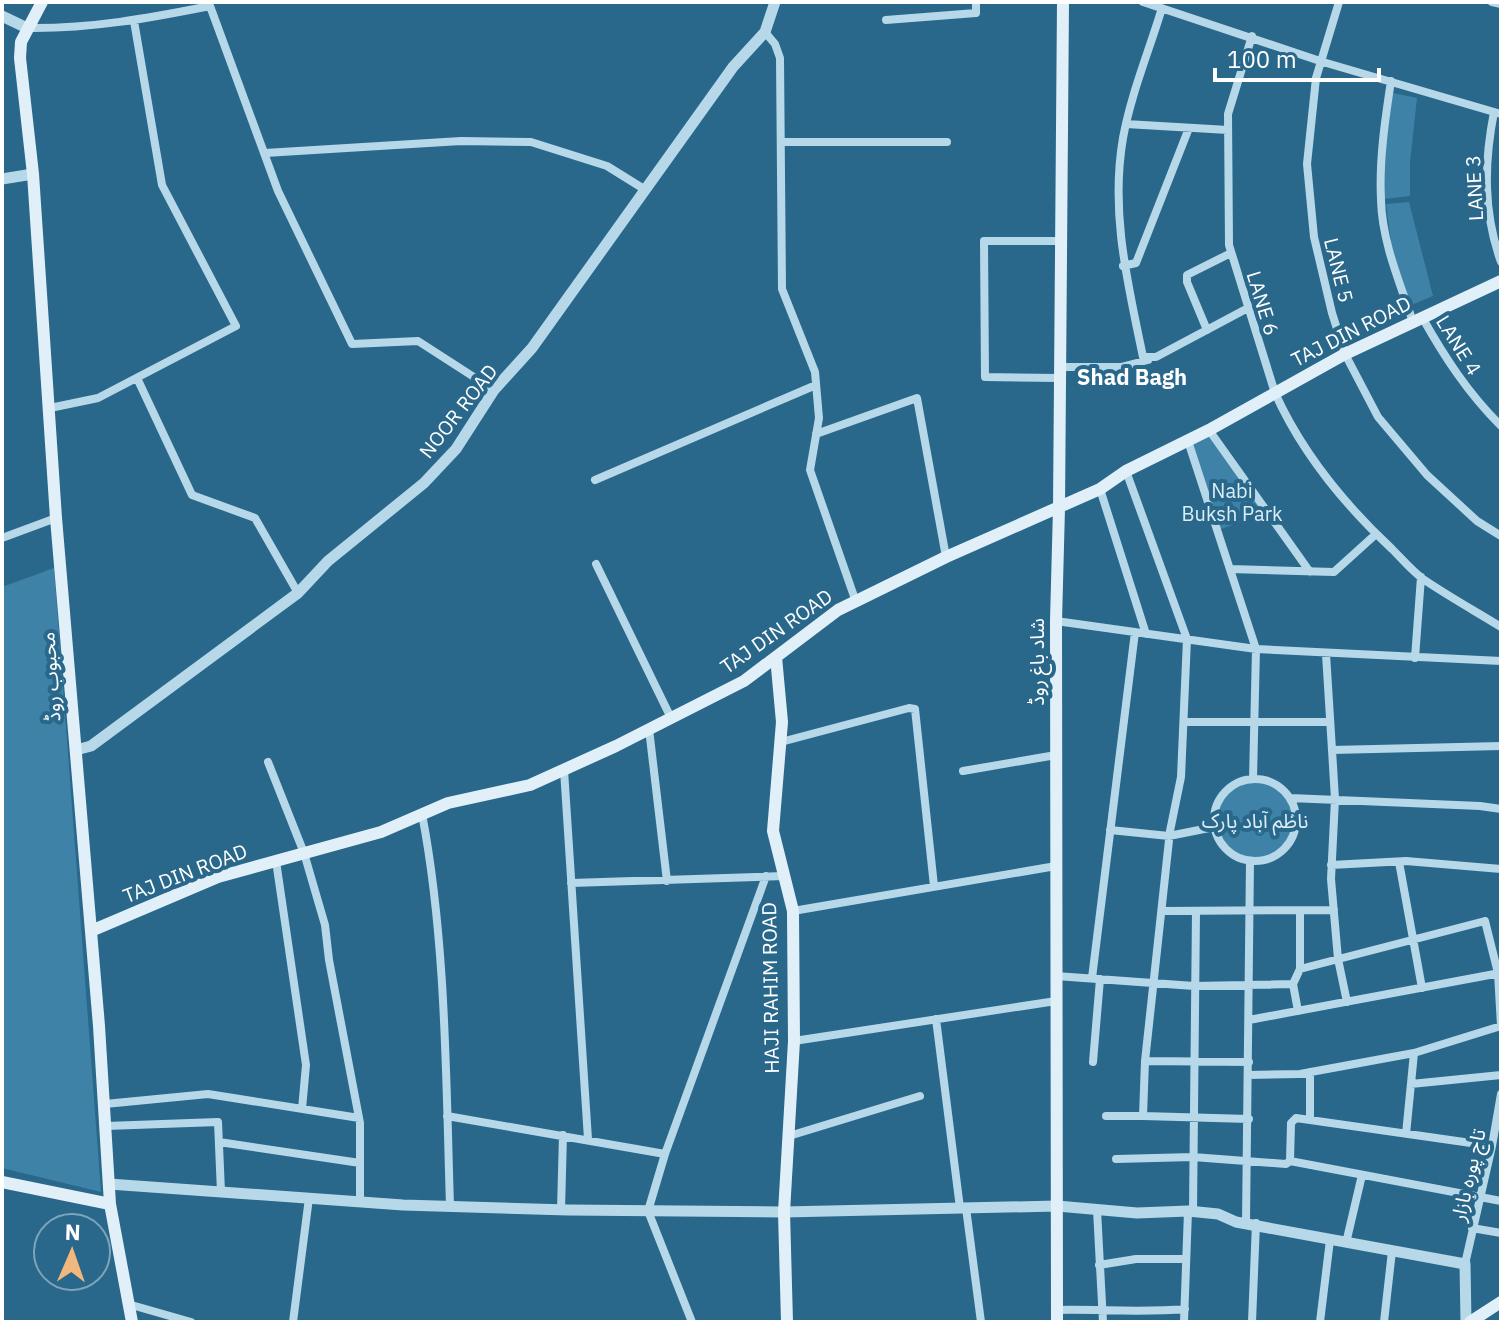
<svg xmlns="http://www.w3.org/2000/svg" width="1503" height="1324" font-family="'IBM Plex Sans','Noto Sans Arabic',sans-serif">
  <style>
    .green { fill: #3e83a7 }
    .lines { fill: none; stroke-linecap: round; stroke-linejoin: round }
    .minor { stroke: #b7d8e9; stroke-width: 8 }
    .tertiary { stroke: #b7d8e9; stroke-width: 11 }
    .secondary { stroke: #e1f0f8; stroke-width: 12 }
    .labels { text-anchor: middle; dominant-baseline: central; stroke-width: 8; stroke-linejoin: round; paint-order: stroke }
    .street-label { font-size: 20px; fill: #fff; stroke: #29688b }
    .park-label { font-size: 20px; fill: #dbeef7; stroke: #29688b }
    .neighbourhood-label { font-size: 22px; font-weight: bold; fill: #fff; stroke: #29688b }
  </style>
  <rect width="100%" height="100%" fill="#29688b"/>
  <path class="green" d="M 1393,93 L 1417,98 L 1410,162 L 1410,196 L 1384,199 L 1386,140 Z
    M 1409,202 L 1433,296 L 1411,305 L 1392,250 L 1386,204 Z
    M 1209,430 L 1268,513 L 1218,530 L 1188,441 Z
    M 54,568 L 101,1192 L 2,1168 L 2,587 Z
    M1214 820a41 41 0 1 1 82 0a41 41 0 1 1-82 0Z"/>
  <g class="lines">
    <path class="minor" d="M 1143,2 L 1323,62 L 1501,114
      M 1339,2 L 1316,78 L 1307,164 L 1314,237 L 1332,313 L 1345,354 L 1378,417 L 1427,475 L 1477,521 L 1501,536
      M 1492,2 L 1501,4
      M 1162,8 C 1149,51 1131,94 1123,138 C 1110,213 1128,284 1143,357 L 1156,357 L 1248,308
      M 886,20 L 976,13 L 976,2
      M 27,28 C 90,29 150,18 210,6 L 278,191 L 352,344 L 418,341 L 494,390
      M 765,32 L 775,44 L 780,58 L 782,289 L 815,372 L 819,418 L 810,470 L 856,602
      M 1252,36 L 1228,114 L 1229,245 L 1275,393 C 1302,453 1345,505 1392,549 C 1402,559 1412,571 1423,579 C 1448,596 1475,611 1501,627
      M 1391,81 C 1385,120 1379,160 1381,200 C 1382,242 1400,283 1413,322
      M 1494,112 C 1484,163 1483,212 1501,262
      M 1126,124 L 1228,130
      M 782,142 L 947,142
      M 265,153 L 461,141 L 531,142 L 607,166 L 644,189
      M 1123,266 L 1136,263 L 1189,128
      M 1422,317 C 1445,358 1468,393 1501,426
      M 1207,330 L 1187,282 L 1187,275 L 1231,253
      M 1060,367 L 1121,367 L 1148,360
      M 137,378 L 192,495 L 255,518 L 298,593
      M 1060,378 L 985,377 L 984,241 L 1061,241
      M 50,408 L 98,398 L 236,326 L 162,185 L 134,21
      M 1209,430 L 1310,572
      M 816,434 L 917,398 L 946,557
      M 1188,441 L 1256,649 L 1253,779
      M 1126,471 L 1187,639 L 1181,777 L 1170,831 L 1145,1061 L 1143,1116 L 1249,1119
      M 595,480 L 816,385
      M 1100,489 L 1146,634
      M 2,538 L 56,518
      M 596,564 L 671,718
      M 1230,569 L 1334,572 L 1376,534
      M 1056,621 L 1256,649 L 1501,661
      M 1326,654 L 1332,750 L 1501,746
      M 1415,658 L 1421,577
      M 1184,722 L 1330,722
      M 649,729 L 667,881
      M 781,742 L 909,708 L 915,709 L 934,886
      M 1332,750 L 1335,799 L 1331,879 L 1338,959 L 1347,1002
      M 268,762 L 304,853 L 325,925 L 329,960 L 360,1123 L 360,1202
      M 564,770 L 588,1139
      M 963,771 L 1056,755
      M1214 820a41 41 0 1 1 82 0a41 41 0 1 1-82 0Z
      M 1290,798 L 1480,806 L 1501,809
      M 422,814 C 446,939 446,1079 450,1206
      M 1110,830 L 1169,836 L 1214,827
      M 276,861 L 306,1065 L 302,1109
      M 1399,862 L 1422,988
      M 1331,865 L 1406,861 L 1501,869
      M 571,883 L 784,876
      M 793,911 L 1056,866
      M 1162,911 L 1334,910
      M 1056,976 L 1194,986 L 1293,984
      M 1092,978 L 1135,632
      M 1298,1011 L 1293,984 L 1300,969 L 1300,911
      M 936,1019 L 960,1208
      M 1249,1020 L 1500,973
      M 794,1041 L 1056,1001
      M 1145,1061 L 1249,1062
      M 1093,1062 L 1100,979
      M 1310,1072 L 1310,1120
      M 1248,1075 L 1300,1074 L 1414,1053 L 1501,1026 L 1498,973 L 1485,921 L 1300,969
      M 1411,1084 L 1501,1075
      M 105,1104 L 208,1094 L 359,1118
      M 447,1116 L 665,1154
      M 1106,1116 L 1143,1116
      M 106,1126 L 218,1122 L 221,1192
      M 1406,1134 L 1414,1053
      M 789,1136 L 920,1096
      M 219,1142 L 360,1163
      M 1116,1159 L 1193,1157 L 1286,1164 L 1290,1161 L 1291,1123 L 1296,1118 L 1492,1146
      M 1290,1161 L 1501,1201
      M 966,1208 L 981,1322
      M 561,1210 L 563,1135
      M 1097,1210 L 1103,1322
      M 1193,1211 L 1196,911
      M 1246,1222 L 1250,861
      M 1472,1228 L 1501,1233
      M 1346,1243 L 1362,1175
      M 1465,1264 L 1492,1146 L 1501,1094
      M 1099,1265 L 1136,1259 L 1186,1259
      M 128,1304 L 191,1322
      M 1057,1310 C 1100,1309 1142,1313 1185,1309
      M 293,1322 L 309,1198
      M 692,1322 L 648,1211 L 665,1154 L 766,876
      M 1184,1322 L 1188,1211
      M 1252,1322 L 1256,1223
      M 1320,1322 L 1330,1240
      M 1384,1322 L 1392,1251"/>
    <path class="tertiary" d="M 2,16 L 27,28
      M 2,179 L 33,174
      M 76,750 L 91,746 L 298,593 L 328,561 L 424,483 L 456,449 L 494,390 L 532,348 L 733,67 L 765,32 L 775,2
      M 109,1184 L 403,1205 L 568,1210 L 784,1212 L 1057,1206 L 1137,1213 L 1188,1211 L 1218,1214 L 1236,1222 L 1465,1264 L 1466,1322"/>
    <path class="secondary" d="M 42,2 L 21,42 L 20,58 L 33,174 L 56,518 L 99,1026 L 110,1204 L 132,1322
      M 776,657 L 782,722 L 773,831 L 793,911 L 794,1041 L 784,1212 L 787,1322
      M 91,931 L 218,877 L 381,832 L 448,803 L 530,785 L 616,746 L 744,681 L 838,610 L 946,557 L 1100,489 L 1126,471 L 1209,430 L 1345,354 L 1501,281
      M 2,1182 L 110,1204
      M 1057,1322 L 1056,621 L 1059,508 L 1063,2
      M 1470,1322 L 1501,1302"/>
  </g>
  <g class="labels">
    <g class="street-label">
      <text transform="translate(1474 188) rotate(-93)">LANE 3</text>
      <text transform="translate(1339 270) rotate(76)">LANE 5</text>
      <text transform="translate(1263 303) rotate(73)">LANE 6</text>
      <text transform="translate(1351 331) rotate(-27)">TAJ DIN ROAD</text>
      <text transform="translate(1459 345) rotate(58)">LANE 4</text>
      <text transform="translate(458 411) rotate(-52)">NOOR ROAD</text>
      <text transform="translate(776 631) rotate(-35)">TAJ DIN ROAD</text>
      <text transform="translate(1036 662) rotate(-90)">شاد باغ روڈ</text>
      <text transform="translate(50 677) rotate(-94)">محبوب روڈ</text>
      <text transform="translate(185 873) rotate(-21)">TAJ DIN ROAD</text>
      <text transform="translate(770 988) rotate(-91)">HAJI RAHIM ROAD</text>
      <text transform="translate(1468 1175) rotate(-77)">تاج پورہ بازار</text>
    </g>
    <g class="park-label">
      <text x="1232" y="490">Nabi<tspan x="1232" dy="23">Buksh Park</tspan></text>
      <text x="1255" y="820">ناظم آباد پارک</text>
    </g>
    <g class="neighbourhood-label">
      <text x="1132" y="376">Shad Bagh</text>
    </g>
  </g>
  <rect width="1503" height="1324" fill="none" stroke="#ffffff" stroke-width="8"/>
  <g transform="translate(72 1252) rotate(2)"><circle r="38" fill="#29688b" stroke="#7fa4b9" stroke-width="2"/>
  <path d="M0-6L14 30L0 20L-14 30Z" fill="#f1b87e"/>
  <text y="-12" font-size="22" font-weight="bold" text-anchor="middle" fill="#ffffff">N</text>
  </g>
  <path d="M1215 68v12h164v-12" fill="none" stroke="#ffffff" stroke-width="4"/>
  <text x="1227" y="68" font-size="24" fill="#ffffff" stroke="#29688b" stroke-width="6" paint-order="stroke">100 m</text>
</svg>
